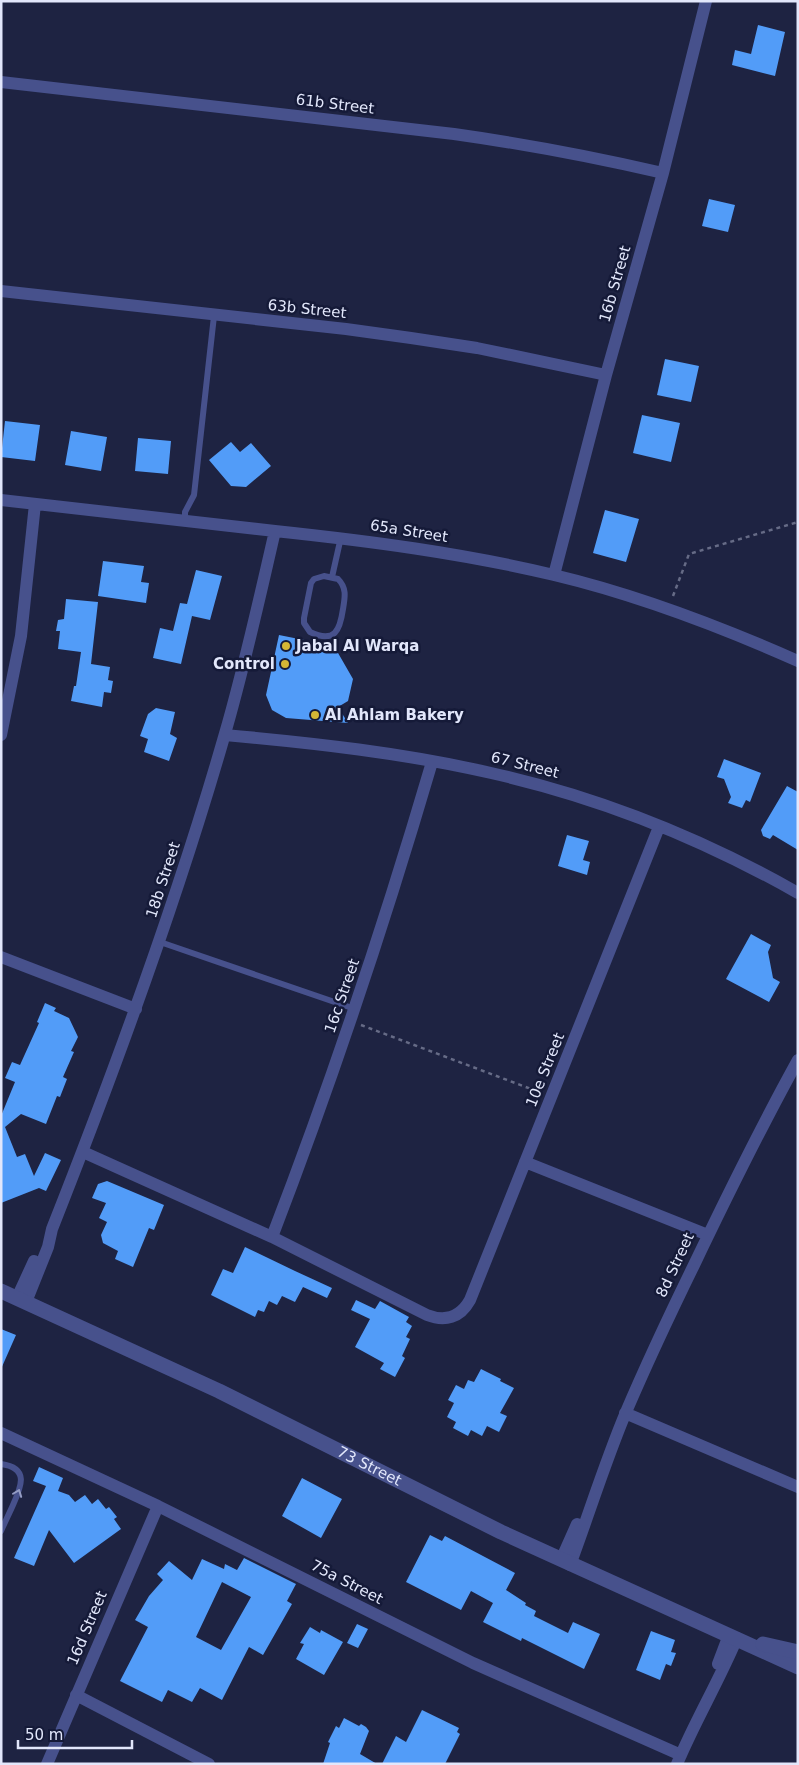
<svg xmlns="http://www.w3.org/2000/svg" width="799" height="1765" font-family="'DejaVu Sans',sans-serif">
  <style>
    .building { fill: #529cf8; fill-rule: evenodd }
    .lines { fill: none; stroke-linecap: round; stroke-linejoin: round }
    .path { stroke: #666b86; stroke-width: 2.5; stroke-dasharray: 4 4; stroke-linecap: butt }
    .service { stroke: #47518c; stroke-width: 6 }
    .minor { stroke: #47518c; stroke-width: 12 }
    .tertiary { stroke: #47518c; stroke-width: 15 }
    .oneway { stroke: #949cc4 }
    .poi-dot { fill: #d4b635; stroke: #151a38; stroke-width: 2 }
    .labels { text-anchor: middle; dominant-baseline: central; stroke-width: 5; stroke-linejoin: round; paint-order: stroke }
    .street-label { font-size: 15px; fill: #e2e7fb; stroke: #151a38 }
    .poi-label { font-size: 15px; font-weight: bold; fill: #e2e7fb; stroke: #151a38; text-anchor: start }
  </style>
  <rect width="100%" height="100%" fill="#1e2342"/>
  <path class="building" d="M 758,25 L 785,32 L 775,76 L 732,65 L 735,50 L 751,54 Z
    M 709,199 L 735,205 L 728,232 L 702,226 Z
    M 665,359 L 699,366 L 691,402 L 657,395 Z
    M 642,415 L 680,423 L 671,462 L 633,453 Z
    M 5,421 L 40,425 L 35,461 L 1,457 Z
    M 71,431 L 107,437 L 101,471 L 65,465 Z
    M 138,438 L 171,441 L 168,474 L 135,471 Z
    M 231,442 L 240,452 L 251,443 L 271,466 L 246,487 L 231,486 L 209,460 Z
    M 605,510 L 639,519 L 626,562 L 593,553 Z
    M 103,561 L 144,566 L 141,582 L 149,583 L 146,603 L 98,596 Z
    M 196,570 L 222,576 L 210,620 L 192,616 L 181,664 L 153,658 L 160,628 L 173,631 L 180,603 L 187,604 Z
    M 66,599 L 98,602 L 91,664 L 110,667 L 108,680 L 113,681 L 111,693 L 104,692 L 102,707 L 71,701 L 74,686 L 76,686 L 81,652 L 58,649 L 60,631 L 56,631 L 58,620 L 64,619 Z
    M 279,635 L 334,646 L 353,679 L 348,701 L 338,707 L 348,723 L 286,718 L 272,710 L 266,695 Z
    M 156,708 L 175,712 L 170,734 L 177,738 L 169,761 L 144,752 L 148,739 L 140,736 L 148,714 Z
    M 724,759 L 761,773 L 750,802 L 746,800 L 742,808 L 728,803 L 731,797 L 724,779 L 717,777 Z
    M 787,786 L 798,792 L 798,850 L 773,835 L 770,839 L 763,836 L 761,830 Z
    M 567,835 L 589,841 L 583,860 L 590,862 L 587,875 L 558,866 Z
    M 751,934 L 771,945 L 768,952 L 773,978 L 780,982 L 769,1002 L 726,979 Z
    M 45,1003 L 56,1008 L 54,1011 L 69,1018 L 78,1037 L 71,1051 L 74,1052 L 63,1077 L 67,1079 L 60,1097 L 57,1096 L 46,1124 L 21,1114 L 5,1127 L 17,1157 L 25,1154 L 34,1176 L 45,1153 L 61,1160 L 46,1191 L 39,1188 L 1,1203 L 1,1116 L 15,1082 L 5,1078 L 12,1062 L 20,1065 L 39,1023 L 37,1022 Z
    M 107,1181 L 164,1205 L 154,1230 L 149,1228 L 133,1267 L 115,1259 L 118,1251 L 103,1243 L 101,1235 L 107,1222 L 99,1218 L 106,1203 L 92,1198 L 98,1184 Z
    M 245,1247 L 295,1271 L 332,1288 L 327,1298 L 303,1287 L 295,1302 L 282,1296 L 277,1305 L 269,1301 L 264,1312 L 258,1310 L 255,1317 L 211,1295 L 223,1269 L 233,1273 Z
    M 356,1300 L 375,1309 L 380,1301 L 409,1317 L 406,1322 L 412,1326 L 406,1337 L 410,1339 L 402,1356 L 405,1358 L 395,1377 L 380,1369 L 384,1363 L 355,1347 L 370,1319 L 351,1310 Z
    M 1,1329 L 16,1335 L 1,1369 Z
    M 481,1369 L 501,1379 L 500,1381 L 514,1388 L 500,1413 L 507,1416 L 499,1432 L 487,1426 L 482,1436 L 471,1430 L 468,1436 L 453,1428 L 456,1422 L 447,1417 L 454,1403 L 448,1400 L 456,1385 L 464,1389 L 468,1380 L 474,1382 Z
    M 39,1467 L 63,1478 L 58,1491 L 69,1495 L 75,1502 L 85,1495 L 92,1504 L 98,1499 L 106,1509 L 109,1507 L 117,1517 L 114,1519 L 121,1529 L 74,1563 L 49,1530 L 34,1566 L 14,1558 L 46,1486 L 33,1481 Z
    M 302,1478 L 342,1499 L 321,1538 L 282,1516 Z
    M 430,1535 L 442,1541 L 445,1536 L 515,1573 L 506,1590 L 526,1603 L 525,1605 L 536,1611 L 534,1616 L 568,1633 L 573,1622 L 600,1634 L 584,1669 L 522,1638 L 521,1641 L 483,1622 L 493,1603 L 471,1591 L 461,1610 L 406,1582 Z
    M 244,1558 L 296,1584 L 287,1601 L 292,1604 L 263,1655 L 249,1647 L 222,1700 L 200,1688 L 192,1702 L 168,1690 L 162,1702 L 120,1681 L 148,1627 L 135,1620 L 149,1596 L 163,1580 L 157,1574 L 169,1561 L 192,1580 L 202,1559 L 224,1569 L 225,1564 L 237,1570 ZM 222,1582 L 251,1597 L 221,1650 L 196,1637 Z
    M 357,1624 L 368,1629 L 358,1648 L 347,1643 Z
    M 310,1627 L 320,1633 L 321,1630 L 343,1642 L 324,1675 L 296,1659 L 304,1644 L 300,1643 Z
    M 651,1631 L 675,1640 L 671,1652 L 676,1653 L 671,1666 L 666,1664 L 660,1680 L 636,1670 Z
    M 422,1710 L 459,1728 L 457,1732 L 460,1734 L 445,1764 L 382,1764 L 396,1736 L 406,1742 Z
    M 344,1718 L 359,1726 L 361,1724 L 366,1727 L 369,1731 L 360,1754 L 377,1764 L 323,1764 L 330,1743 L 328,1742 L 336,1726 L 339,1728 Z"/>
  <g class="lines">
    <path class="path" d="M 673,596 L 689,554 L 798,522
      M 361,1025 L 539,1092"/>
    <path class="service" d="M 185,521 L 185,512 L 194,495 L 214,316
      M 324,576 L 338,579 C 347,588 345,597 343,609 C 340,630 335,644 310,632 L 304,623 L 304,618 L 311,583 L 314,579 Z
      M 332,577 L 341,537
      M 160,942 L 355,1009
      M 1,1464 C 30,1468 21,1487 13,1505 C 9,1514 5,1522 1,1531"/>
    <path class="minor" d="M 1,82 L 454,134 C 525,144 594,157 663,173
      M 1,291 L 346,329 L 411,338 L 477,348 L 606,375
      M 1,500 C 92,510 183,521 275,531 C 369,541 462,553 554,575 C 638,595 719,626 798,661
      M 554,575 L 606,375 L 663,173 L 706,1
      M 1,735 L 21,636 L 35,504
      M 225,735 C 314,743 404,753 491,773 C 598,797 703,839 798,893
      M 1,957 L 136,1009
      M 83,1152 L 272,1237 L 427,1315 C 445,1322 460,1318 470,1300 L 659,827
      M 525,1162 L 708,1235
      M 272,1237 C 332,1081 385,922 432,762
      M 17,1298 L 34,1261
      M 26,1302 L 48,1247 L 52,1229 C 116,1067 176,904 224,737 C 244,669 259,600 275,531
      M 625,1413 L 798,1487
      M 1,1433 L 158,1506 L 473,1663 L 681,1755
      M 561,1560 L 577,1524
      M 570,1565 C 589,1514 605,1462 626,1412 C 647,1363 670,1314 694,1265 C 727,1196 761,1127 798,1060
      M 718,1664 L 729,1635
      M 76,1695 L 209,1764
      M 47,1764 L 158,1506
      M 677,1764 C 695,1721 719,1681 737,1638"/>
    <g class="tertiary">
      <path id="s1" d="M 1,1291 L 219,1391 L 501,1532 L 798,1667"/>
      <path d="M 763,1644 L 798,1652"/>
    </g>
  </g>
  <defs><path id="oneway-chevron" d="M-2-3.5L2.5 0L-2 3.5" fill="none" stroke-width="1.6" stroke-linecap="round" stroke-linejoin="round" transform="scale(1.25)"/></defs>
  <use class="oneway" href="#oneway-chevron" transform="translate(18 1493) rotate(-69)"/>
  <g class="poi-dot">
    <circle cx="286" cy="646" r="5"/>
    <circle cx="285" cy="664" r="5"/>
    <circle cx="315" cy="715" r="5"/>
  </g>
  <g class="labels">
    <g class="street-label">
      <text transform="translate(335 104) rotate(7)">61b Street</text>
      <text transform="translate(615 284) rotate(-74)">16b Street</text>
      <text transform="translate(307 309) rotate(6)">63b Street</text>
      <text transform="translate(409 531) rotate(9)">65a Street</text>
      <text transform="translate(525 765) rotate(14)">67 Street</text>
      <text transform="translate(163 880) rotate(-72)">18b Street</text>
      <text transform="translate(342 996) rotate(-71)">16c Street</text>
      <text transform="translate(545 1070) rotate(-68)">10e Street</text>
      <text transform="translate(675 1265) rotate(-65)">8d Street</text>
      <text stroke="none"><textPath href="#s1" startOffset="408">73 Street</textPath></text>
      <text transform="translate(347 1582) rotate(27)">75a Street</text>
      <text transform="translate(87 1628) rotate(-67)">16d Street</text>
    </g>
    <g class="poi-label">
      <text x="296" y="646">Jabal Al Warqa</text>
      <text x="275" y="664" text-anchor="end">Control</text>
      <text x="325" y="715">Al Ahlam Bakery</text>
    </g>
  </g>
  <rect width="799" height="1765" fill="none" stroke="#e2e7fb" stroke-width="5"/>
  <path d="M18 1740v8h114v-8" fill="none" stroke="#e2e7fb" stroke-width="2.5"/>
  <text x="25" y="1740" font-size="15" fill="#e2e7fb" stroke="#151a38" stroke-width="4" paint-order="stroke">50 m</text>
</svg>
